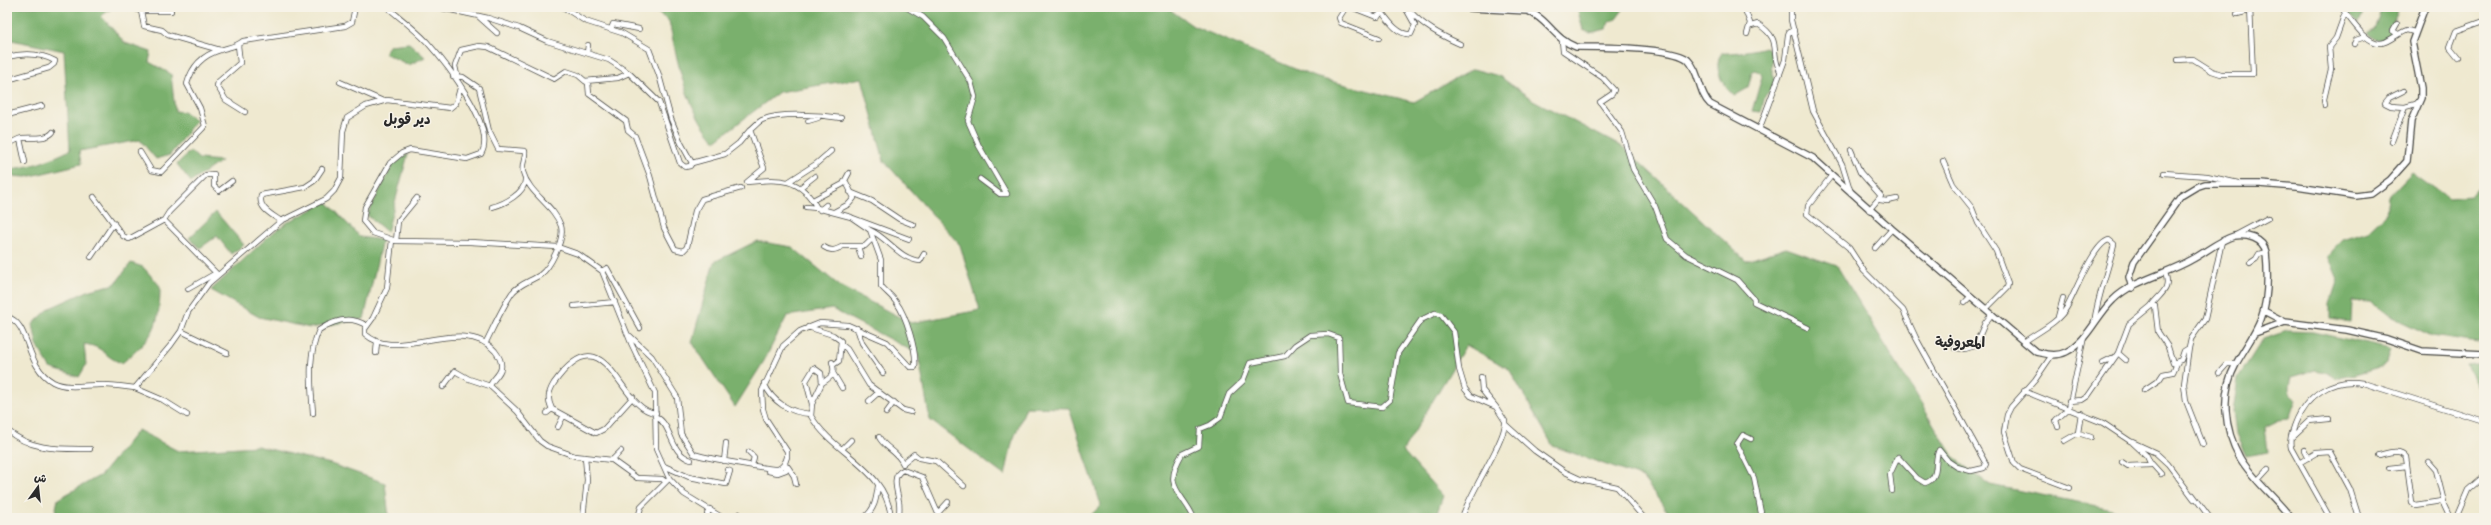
<svg xmlns="http://www.w3.org/2000/svg" width="2491" height="525" font-family="Delius,'Playpen Sans Arabic',sans-serif">
  <style>
    .forest { fill: #7ab06d; stroke: #526e4c }
    .lines { fill: none; stroke-linecap: round; stroke-linejoin: round }
    .minor-casing { stroke: #484844; stroke-width: 6 }
    .tertiary-casing { stroke: #484844; stroke-width: 8 }
    .minor { stroke: #fff; stroke-width: 4.5 }
    .tertiary { stroke: #fff; stroke-width: 5.5 }
    .labels { text-anchor: middle; dominant-baseline: central; stroke-width: 3; stroke-linejoin: round; paint-order: stroke }
    .quarter-label { font-size: 14px; font-weight: bold; fill: #2b2b2b; stroke: #f7f3e8 }
  </style>
  <rect width="100%" height="100%" fill="#f7f3e8"/>
  <filter id="ink" filterUnits="userSpaceOnUse"><feTurbulence type="fractalNoise" baseFrequency=".025" numOctaves="2"/><feDisplacementMap in="SourceGraphic" scale="8" xChannelSelector="R" yChannelSelector="G"/><feConvolveMatrix kernelMatrix="1 2 1 2 8 2 1 2 1" color-interpolation-filters="sRGB"/></filter>
  <filter id="wash" filterUnits="userSpaceOnUse"><feTurbulence type="fractalNoise" baseFrequency=".012" numOctaves="4" result="noise"/><feDisplacementMap in="SourceGraphic" scale="16" xChannelSelector="R" yChannelSelector="G"/><feGaussianBlur stdDeviation="0.9" result="paint"/><feColorMatrix in="noise" values="0 0 0 0 0 0 0 0 0 0 0 0 0 0 0 0 0 1.4 0 .05"/><feComposite in="paint" operator="in"/></filter>
  <g filter="url(#wash)">
    <rect width="100%" height="100%" fill="#efe9d0"/>
    <path class="forest" d="M 7,7 L 114,7 L 101,16 L 125,43 L 151,52 L 149,62 L 171,74 L 175,111 L 184,112 L 196,120 L 170,155 L 156,159 L 140,140 L 79,151 L 81,164 L 27,177 L 7,176 L 7,169 C 30,168 50,160 70,150 L 64,51 L 7,39 Z
      M 649,7 L 1166,7 L 1193,26 L 1314,77 L 1414,102 L 1473,69 L 1499,76 L 1533,100 L 1624,148 L 1746,261 L 1786,248 L 1837,266 L 1954,458 L 1990,485 L 2108,508 L 2140,518 L 1672,518 L 1643,478 L 1553,446 L 1509,369 L 1466,345 L 1403,451 L 1443,496 L 1435,518 L 1088,518 L 1101,505 L 1069,408 L 1026,407 L 1012,443 L 1005,476 L 930,420 L 918,354 L 832,309 L 787,316 L 764,361 L 735,407 L 692,342 L 714,262 L 757,241 L 792,247 L 841,287 L 911,323 L 980,310 L 960,245 L 884,161 L 862,78 L 779,92 L 715,141 C 685,107 678,64 669,21 Z
      M 1577,7 L 1625,7 L 1616,19 L 1609,22 L 1606,29 L 1590,33 L 1583,30 Z
      M 2344,7 L 2365,7 L 2359,23 L 2344,9 Z
      M 2383,7 L 2400,7 L 2392,23 L 2390,35 L 2384,40 L 2376,40 L 2368,33 L 2374,29 Z
      M 409,43 L 425,57 L 409,65 L 384,53 L 390,45 Z
      M 1765,47 L 1768,48 L 1773,55 L 1771,67 L 1775,80 L 1774,86 L 1765,96 L 1761,112 L 1752,111 L 1762,77 L 1761,73 L 1755,70 L 1752,72 L 1748,88 L 1734,96 C 1722,85 1713,69 1721,53 C 1731,54 1756,50 1765,47 Z
      M 190,151 L 199,159 L 221,161 L 191,182 L 177,164 Z
      M 408,154 L 387,232 L 367,215 L 393,164 Z
      M 2412,172 L 2448,198 L 2470,196 L 2479,186 L 2484,191 L 2484,341 L 2478,343 L 2432,336 L 2388,315 L 2371,302 L 2352,301 L 2351,322 L 2330,319 L 2330,303 L 2338,279 L 2328,256 L 2342,240 L 2367,232 L 2386,214 L 2388,197 Z
      M 327,202 L 360,237 L 382,240 L 364,319 L 310,328 L 259,317 L 211,290 L 271,234 L 288,222 Z
      M 216,212 L 244,245 L 231,254 L 217,236 L 200,248 L 189,238 Z
      M 131,263 L 143,267 L 160,286 C 160,329 153,337 122,363 C 103,357 106,347 84,344 L 86,365 L 79,377 L 50,368 L 37,345 L 33,324 L 50,308 L 90,290 L 115,284 Z
      M 2287,331 L 2314,332 L 2390,349 L 2386,363 L 2379,368 L 2355,375 L 2336,378 L 2326,372 L 2315,370 L 2291,377 C 2289,386 2286,394 2296,399 L 2289,419 L 2279,420 L 2265,427 L 2268,452 L 2246,456 L 2236,435 L 2233,412 L 2238,378 L 2263,339 Z
      M 2484,363 L 2484,397 L 2466,365 Z
      M 138,430 L 178,451 L 257,446 L 331,464 L 385,483 L 389,518 L 54,518 L 58,499 L 101,475 Z"/>
  </g>
  <g filter="url(#ink)">
    <g class="lines">
      <defs>
        <path id="minor" d="M 131,7 L 141,11
          M 387,7 C 400,18 415,29 427,42 C 444,61 498,128 481,154 L 467,159 L 410,150 L 402,153 L 390,163 L 365,207 L 363,221 L 373,233 L 396,241 L 470,242 L 558,247 L 578,254 L 602,271 L 631,343 L 655,393 L 656,449 L 669,478 L 684,494 L 723,518
          M 437,7 L 488,18 L 519,28 L 547,41 L 609,60 L 629,73 L 659,102 L 680,163 L 685,167 L 690,166 L 692,163
          M 563,7 L 585,21 L 622,33 L 649,49 L 659,75 L 671,119 L 681,143 L 692,163 L 725,154 L 739,143 L 750,130 L 764,168 L 747,182 C 778,179 800,176 817,208 L 851,217 L 870,230 L 881,260 L 881,286 C 886,292 892,296 896,302 C 906,315 917,351 915,367 L 910,367 L 887,342 L 848,325 L 820,323 L 800,331 L 783,346 L 762,391 L 763,409 L 766,419 L 787,451 L 787,457 C 786,461 783,467 778,469 C 773,470 701,457 694,454 L 681,434 L 677,397 L 652,357 L 630,336
          M 575,7 L 583,8
          M 906,7 L 923,17 L 944,38 L 971,82 L 975,97 L 968,121 L 979,146 L 1007,194 L 1000,194 L 980,179
          M 1346,7 L 1339,18 L 1341,23 L 1379,38
          M 1351,7 L 1374,16 L 1378,17 L 1381,12
          M 1378,7 C 1386,17 1397,36 1411,34 L 1415,25 L 1405,7
          M 1744,7 L 1750,23 L 1747,34
          M 1791,7 L 1791,20 L 1813,111 L 1842,164 L 1851,193
          M 2341,7 C 2350,18 2368,49 2385,42 C 2392,39 2399,33 2407,30 L 2414,32
          M 1409,10 C 1423,26 1440,35 1460,44
          M 171,11 L 141,11 L 144,26 L 162,30 L 168,35 L 220,50
          M 2237,14 L 2249,11
          M 478,16 L 497,33
          M 2397,24 L 2393,31 L 2398,34
          M 1751,26 L 1758,24 C 1784,41 1769,51 1780,71
          M 611,29 L 613,24 L 639,29
          M 1562,41 L 1563,51 L 1603,78 L 1614,90 L 1612,94 L 1600,102 L 1622,132 L 1633,169 L 1655,206 L 1667,239 L 1686,255 L 1737,280 L 1754,299 L 1754,302 L 1808,328
          M 2354,44 L 2356,40 L 2365,37
          M 238,45 L 240,63 L 218,82 L 217,86 L 226,100 L 245,112
          M 587,53 L 588,45
          M 7,57 C 23,53 40,53 55,61 L 54,64 L 49,68 L 7,80
          M 2458,57 L 2450,47 L 2456,31 L 2484,21
          M 2178,60 L 2193,59 L 2212,71 L 2221,74 L 2253,74 L 2250,7
          M 457,75 L 455,66 L 461,50 L 479,46 L 488,47 L 554,79 L 566,71 L 578,75 L 585,81 L 618,78 L 629,73
          M 453,76 L 463,77 L 479,88 L 489,131 L 498,149 L 525,151 C 526,158 521,165 523,172 C 529,194 554,205 561,226 C 565,239 550,268 540,275 C 531,281 519,284 512,293 C 502,308 494,326 486,342
          M 585,81 L 588,83 L 589,94 L 626,121 L 628,130 L 635,136 L 650,176 L 664,228 L 675,249 L 683,251 L 687,247 L 695,211 L 702,199 L 741,188
          M 340,82 L 383,101
          M 2403,91 L 2389,98 L 2385,103 L 2391,106 L 2405,107
          M 2325,106 L 2324,99 L 2331,69 L 2329,47 L 2336,38 L 2345,13
          M 7,115 L 42,106
          M 808,121 L 818,118
          M 750,130 C 754,127 758,122 762,120 C 781,112 821,115 841,118
          M 1759,130 L 1785,60 L 1788,35 L 1789,32 L 1794,30
          M 20,139 L 25,162
          M 2392,141 L 2405,107 L 2416,104 L 2420,100
          M 7,144 C 13,143 16,139 22,138 C 31,137 47,140 53,132
          M 1851,150 L 1860,172 L 1881,196 L 1869,210
          M 140,152 L 151,170 L 161,172 L 205,126 L 200,108 L 187,84 C 192,66 203,55 220,50 C 229,47 236,47 243,41 L 345,26 L 352,22 L 355,7
          M 1943,161 L 1953,184 L 1972,208 L 1978,223 L 1996,251 L 2008,284 L 2007,288 L 1986,309
          M 2164,173 L 2207,176 L 2238,183
          M 1832,175 L 1808,206 L 1807,214 L 1849,248 L 1864,271 L 1903,310 L 1916,338 L 1986,464 L 1984,468 L 1971,471 L 1957,467 L 1948,461 L 1939,450 C 1933,460 1941,478 1925,483 L 1917,478 L 1898,457 L 1890,474 L 1892,491
          M 788,182 L 816,164 L 831,151
          M 801,187 L 815,176
          M 850,192 L 872,201 L 899,219 L 914,225
          M 94,197 L 123,236 L 129,239 L 164,220 L 169,212 L 206,175 L 214,174 L 214,186 L 219,191 L 232,181
          M 813,200 L 843,184 L 849,173
          M 1880,200 L 1887,201 L 1897,199
          M 492,207 C 504,204 526,193 525,179
          M 806,207 L 817,208
          M 820,210 L 826,205
          M 834,212 L 849,204 L 854,198 L 846,182
          M 853,218 L 909,239
          M 164,220 L 218,275
          M 281,221 C 271,214 258,208 261,195 L 305,187 L 314,181 L 322,169
          M 870,230 C 888,238 899,259 920,261 L 924,254
          M 2236,235 L 2268,218
          M 392,240 L 387,288 L 373,318 L 365,329 L 365,334 C 373,341 380,343 390,344 C 423,346 470,322 495,351 C 499,356 502,362 501,368 C 500,375 492,379 490,386 L 517,411 L 540,441 L 547,446 L 575,456 L 612,460 L 637,478 L 662,479 L 666,482
          M 396,241 L 398,221 L 417,198
          M 858,246 L 861,257
          M 824,247 C 831,252 836,250 843,246 L 865,246 L 872,239
          M 1875,248 L 1892,229
          M 91,257 L 114,223
          M 2250,263 L 2256,259 L 2259,254 L 2266,252
          M 602,271 L 607,268 L 640,328
          M 188,289 L 216,273
          M 1964,303 L 1971,296
          M 574,306 L 615,302
          M 2151,306 C 2159,294 2172,290 2165,273
          M 7,317 C 31,323 24,366 53,382 C 69,390 87,384 105,385 C 115,385 125,387 135,388 L 171,345 L 181,331 L 188,312 L 209,283 L 281,221 L 326,199 L 334,191 L 341,178 L 343,131 L 347,118 L 366,106 L 387,100 L 450,108 L 456,103 L 460,88
          M 2058,317 L 2063,298
          M 808,327 L 833,335 L 841,341 L 839,361 L 833,365
          M 857,328 L 862,343 L 883,373
          M 181,331 L 227,353
          M 2024,342 C 2039,331 2058,323 2067,307 C 2075,293 2094,243 2109,240 L 2114,244 C 2108,272 2098,294 2094,323
          M 842,345 L 847,349 L 869,385 L 903,410 L 911,412
          M 1955,348 L 1965,349 L 1975,346 L 1985,323 L 1992,314
          M 376,353 L 377,342
          M 2118,353 L 2126,360
          M 2052,355 L 2035,380 L 2011,407 L 2007,415 L 2004,432 L 2014,463 L 2020,469 L 2070,488
          M 2102,363 L 2112,358
          M 833,373 L 842,388
          M 2219,373 L 2227,364 L 2236,364
          M 1481,377 L 1482,390 L 1496,407
          M 764,383 C 772,402 790,413 811,414
          M 822,383 C 832,377 836,373 832,362
          M 443,387 L 455,371 L 469,379 L 490,386
          M 135,388 L 163,400 L 187,415
          M 2144,390 L 2159,380 L 2163,374 L 2173,372 L 2177,363
          M 2024,391 L 2103,423 L 2130,441 L 2156,453 L 2168,464 L 2194,499
          M 633,397 L 604,429 L 596,433 L 552,409 C 547,399 548,393 554,383 C 607,309 618,411 656,413
          M 869,401 L 879,392
          M 2069,401 L 2082,400 L 2088,396 L 2118,353 L 2129,324 L 2151,306 L 2155,306 L 2158,332 L 2168,347 L 2173,363 L 2181,360 L 2184,351 L 2189,348
          M 812,404 L 822,383 L 821,373 L 814,368 L 806,381 L 812,404 L 811,416 C 833,454 887,469 891,518
          M 313,413 C 311,385 307,357 319,330 C 334,320 351,315 367,326
          M 547,413 L 552,409
          M 886,413 L 894,402
          M 2081,413 L 2078,433 L 2091,437
          M 655,416 C 674,426 668,452 691,460
          M 1506,425 L 1535,451 L 1565,472 L 1580,479 L 1617,487 L 1644,518
          M 558,427 L 563,417
          M 2058,427 L 2056,420 L 2069,408 L 2084,337
          M 7,430 C 31,451 60,449 90,449
          M 879,437 C 884,448 898,451 903,464
          M 2292,437 L 2309,421 L 2329,419
          M 1751,439 L 1743,435 L 1737,444 L 1754,478 L 1762,518
          M 2064,441 L 2078,433
          M 2203,444 L 2186,401 L 2184,384 L 2189,348 L 2191,339 L 2205,319 L 2222,241
          M 842,449 L 851,440
          M 2304,450 L 2308,458
          M 749,452 L 754,457 L 752,465
          M 2379,455 C 2388,453 2400,448 2406,457 L 2412,502 L 2415,505 L 2442,501 L 2450,518
          M 612,460 L 621,451
          M 724,461 L 726,443
          M 2122,462 L 2128,466 L 2151,465 L 2147,456 L 2133,443
          M 2429,462 L 2436,470 L 2444,502
          M 903,463 L 914,454 L 919,458 L 936,461 L 964,486
          M 2299,463 L 2316,453 L 2330,452 L 2350,489 L 2359,518
          M 2152,464 L 2161,474
          M 664,466 L 689,477 L 726,484 L 730,471 L 727,470
          M 788,467 L 794,476 L 796,484
          M 2389,468 L 2407,466
          M 768,471 L 778,473 L 786,470 L 785,462
          M 2257,481 L 2268,469
          M 2193,495 L 2210,518
          M 938,513 L 948,502
          M 583,518 L 587,480 L 585,457
          M 638,518 L 641,507 L 667,481
          M 710,518 L 707,514 L 710,509
          M 733,518 L 739,514
          M 864,518 C 875,509 876,500 878,486
          M 899,518 C 899,513 900,507 899,502 C 898,493 890,475 903,470 L 922,477 L 940,518
          M 1194,518 C 1181,490 1162,488 1182,454 L 1199,446 L 1200,429 L 1210,425 L 1220,418 L 1229,394 L 1243,381 L 1250,363 L 1285,356 L 1295,345 L 1310,335 L 1328,334 L 1339,338 L 1340,374 L 1348,403 L 1382,407 L 1390,400 L 1398,353 L 1421,320 L 1435,313 L 1441,315 L 1454,332 L 1459,369 L 1465,389 L 1471,396 L 1496,407 L 1505,421 C 1507,439 1469,493 1462,518
          M 2330,518 L 2291,448 C 2289,439 2292,433 2295,424 C 2306,395 2332,378 2363,383 L 2484,421
          M 2456,518 L 2468,490 L 2484,476"/>
        <path id="tertiary" d="M 1449,7 L 1528,11 C 1548,19 1555,40 1576,47 C 1598,47 1674,47 1688,60 C 1700,72 1698,92 1710,104 L 1813,158 L 1892,229 L 2036,352 C 2046,354 2056,357 2066,352 C 2088,341 2096,316 2113,300 C 2133,280 2167,274 2191,260 C 2205,253 2219,240 2234,236 C 2247,234 2263,238 2266,252 C 2268,273 2269,298 2261,319 C 2255,335 2244,349 2236,364 C 2220,393 2224,429 2240,458 C 2253,480 2275,497 2291,518
          M 2132,288 L 2129,277 L 2134,262 L 2181,196 L 2196,187 L 2205,184 L 2260,184 L 2297,187 L 2356,196 L 2371,194 L 2390,180 L 2407,161 L 2411,121 L 2421,98 L 2421,88 L 2412,42 L 2425,7
          M 2264,311 L 2285,322 L 2347,330 L 2387,339 L 2422,351 L 2484,354
          M 2255,333 L 2285,322"/>
      </defs>
      <use href="#minor" class="minor-casing"/>
      <use href="#tertiary" class="tertiary-casing"/>
      <use href="#minor" class="minor"/>
      <use href="#tertiary" class="tertiary"/>
    </g>
  </g>
  <g class="labels">
    <g class="quarter-label">
      <text x="407" y="119">دير قوبل</text>
      <text x="1960" y="342">المعروفية</text>
    </g>
  </g>
  <rect width="2491" height="525" fill="none" stroke="#f7f3e8" stroke-width="24"/>
  <g transform="translate(38 487) rotate(15)" stroke="#f7f3e8" stroke-width="3" paint-order="stroke">
  <path d="M0-3L7 15L0 10L-7 15Z" fill="#2b2b2b"/>
  <text y="-6" font-size="11" font-weight="bold" text-anchor="middle" fill="#2b2b2b">ش</text>
  </g>
</svg>
